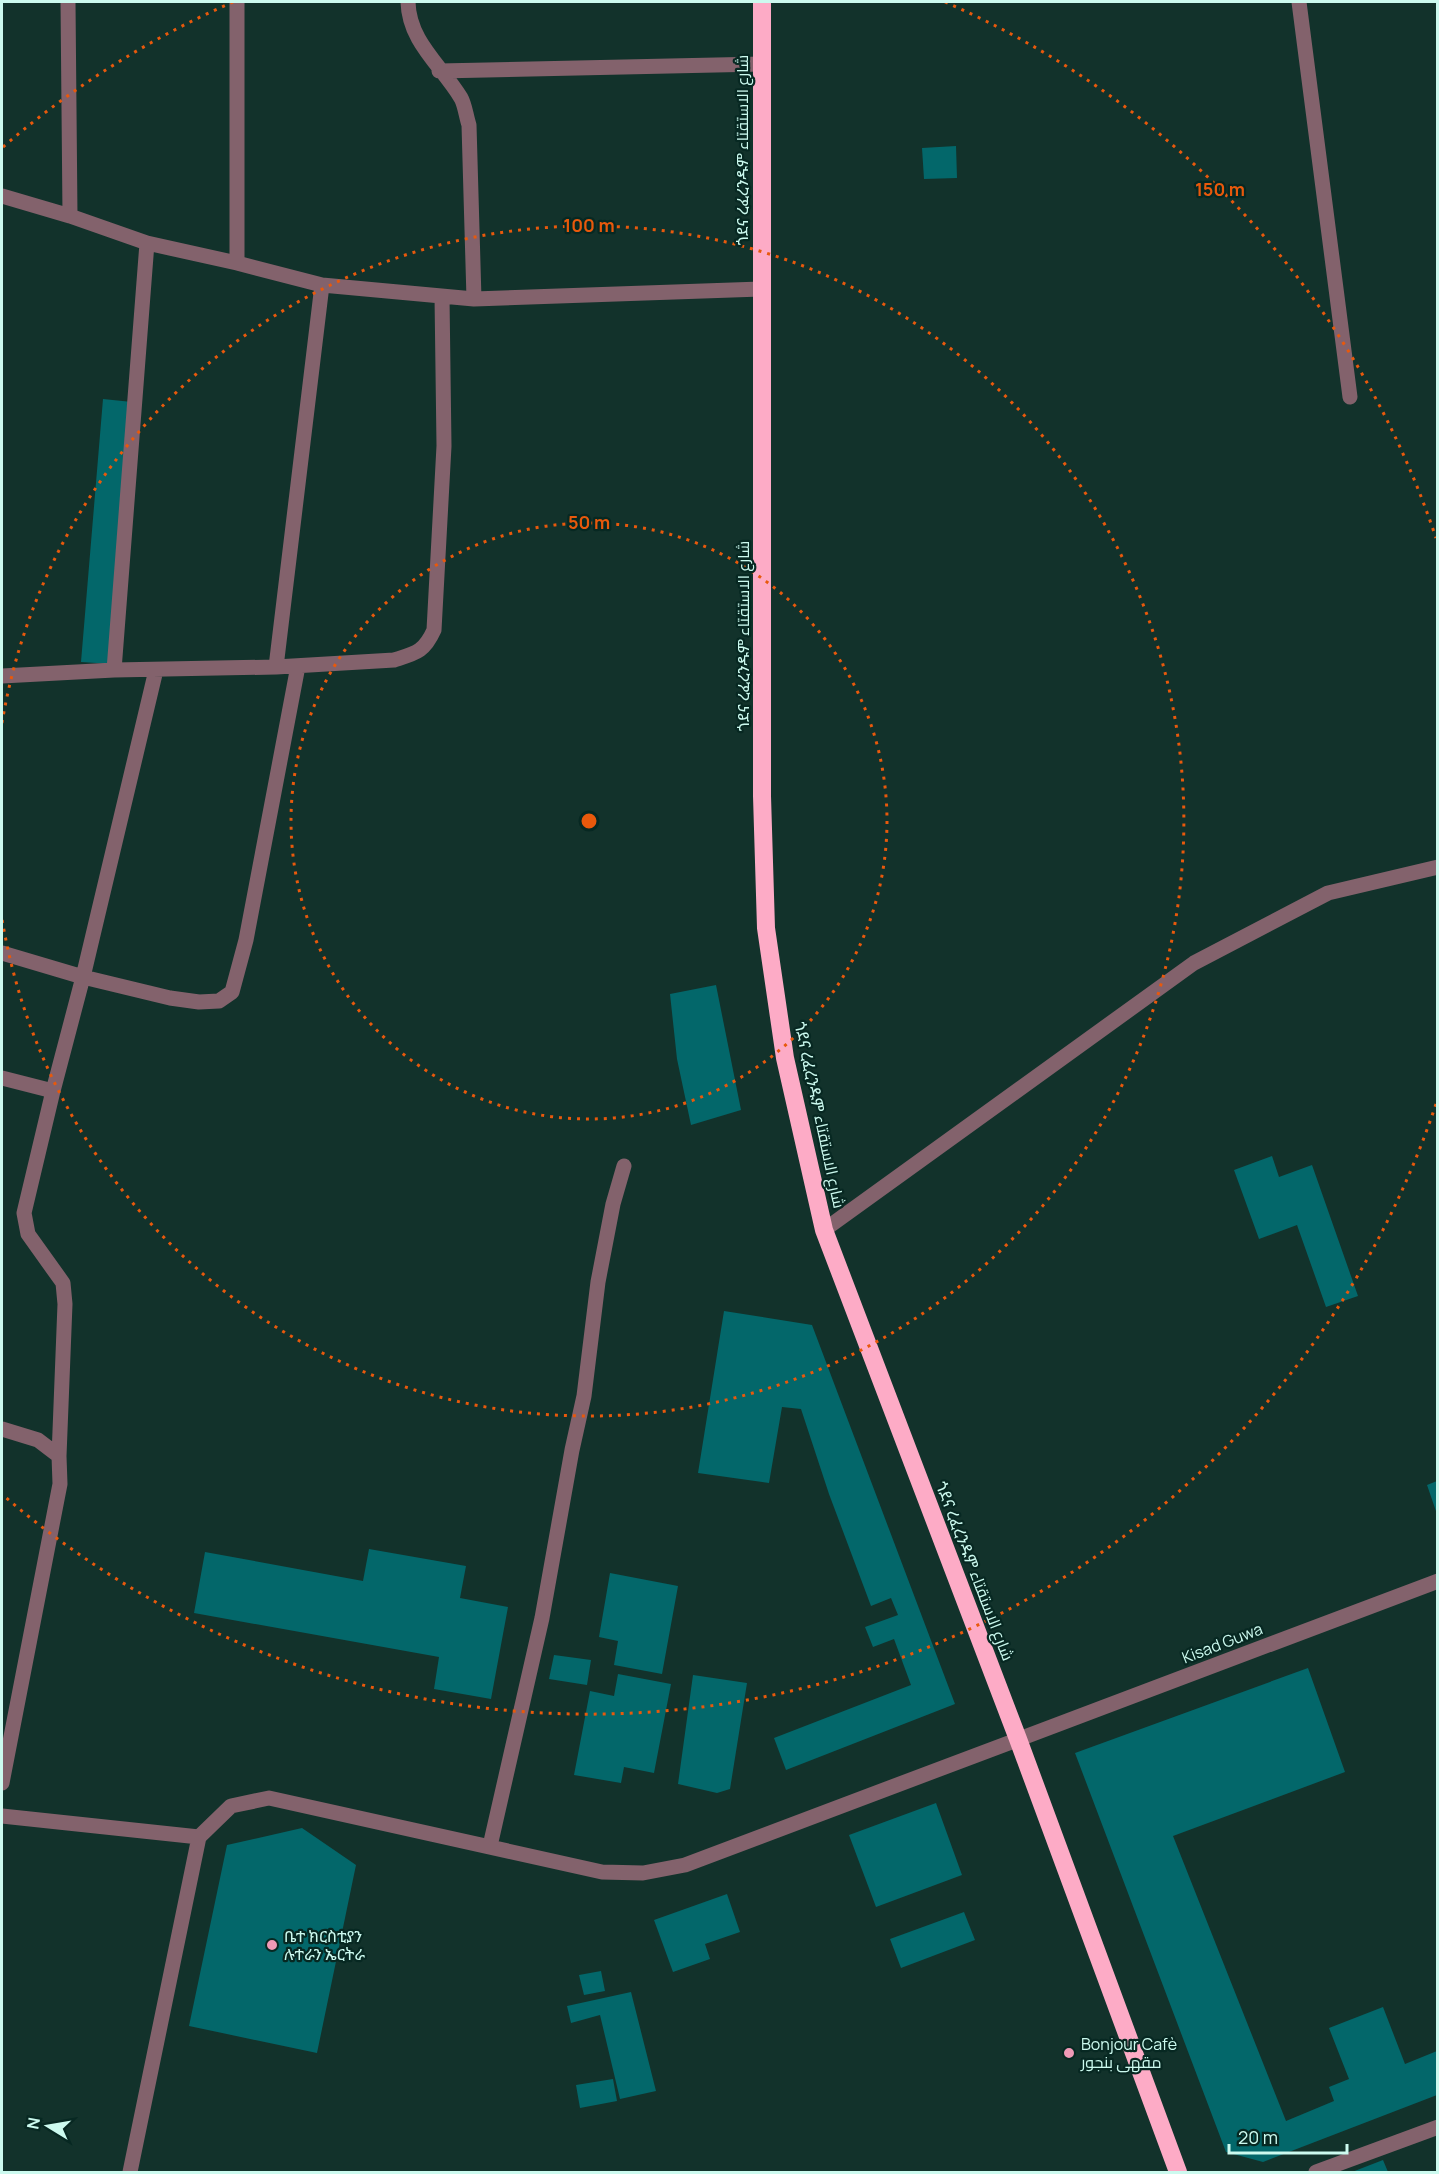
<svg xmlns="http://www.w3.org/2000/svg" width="1439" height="2174" font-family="Manrope,Cairo,'Noto Sans Ethiopic',sans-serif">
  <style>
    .building { fill: #03676a }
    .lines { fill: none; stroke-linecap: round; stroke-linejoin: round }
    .minor { stroke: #83626c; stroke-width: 15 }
    .highway { stroke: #fdabc6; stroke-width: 18 }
    .ring { fill: none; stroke: #e8590c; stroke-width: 3; stroke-dasharray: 3 6 }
    .poi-dot { fill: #f09ab7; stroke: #072822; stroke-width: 2 }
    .labels { text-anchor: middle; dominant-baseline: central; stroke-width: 4.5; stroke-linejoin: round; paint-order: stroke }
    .street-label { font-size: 16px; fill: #ccfaef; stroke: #072822 }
    .poi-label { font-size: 16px; fill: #ccfaef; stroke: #072822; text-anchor: start }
    .centre { fill: #e8590c; stroke: #072822; stroke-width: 3 }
    .ring-label { font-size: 18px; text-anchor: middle; font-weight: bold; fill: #e8590c; stroke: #072822; stroke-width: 4.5; stroke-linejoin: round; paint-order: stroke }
  </style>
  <rect width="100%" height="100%" fill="#12322b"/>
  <path class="building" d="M 956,146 L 957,178 L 924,179 L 922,148 Z
    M 103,399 L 132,402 L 111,664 L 81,662 Z
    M 716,985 L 741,1110 L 691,1125 L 677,1059 L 670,994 Z
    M 1272,1156 L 1279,1177 L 1312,1165 L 1358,1296 L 1326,1307 L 1297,1225 L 1259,1239 L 1234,1170 Z
    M 724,1311 L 812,1325 L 955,1704 L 786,1770 L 774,1738 L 911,1685 L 894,1639 L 873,1647 L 865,1627 L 898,1615 L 891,1598 L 871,1606 L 829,1494 L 801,1409 L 782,1407 L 769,1483 L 698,1473 Z
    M 1437,1481 L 1437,1514 L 1427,1485 Z
    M 369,1549 L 466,1566 L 460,1598 L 508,1607 L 491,1699 L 434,1689 L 439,1657 L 194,1613 L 205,1552 L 363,1581 Z
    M 610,1573 L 678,1586 L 662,1674 L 614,1665 L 618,1641 L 599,1637 Z
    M 554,1655 L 591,1660 L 587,1685 L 549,1679 Z
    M 1308,1668 L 1345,1772 L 1173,1836 L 1286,2121 L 1334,2101 L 1329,2087 L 1349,2079 L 1329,2028 L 1383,2007 L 1405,2064 L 1437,2051 L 1437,2095 L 1263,2162 L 1226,2152 L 1075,1753 Z
    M 618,1674 L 671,1684 L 654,1773 L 624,1767 L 621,1783 L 574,1775 L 590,1691 L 614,1696 Z
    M 693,1675 L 747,1683 L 730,1789 L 717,1793 L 678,1784 Z
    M 936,1803 L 962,1875 L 876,1907 L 849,1835 Z
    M 302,1828 L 356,1865 L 317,2053 L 189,2026 L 227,1845 Z
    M 727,1894 L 740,1932 L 705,1944 L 710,1959 L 673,1972 L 654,1920 Z
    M 964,1912 L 975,1940 L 901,1968 L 890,1939 Z
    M 601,1971 L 605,1991 L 584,1995 L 579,1975 Z
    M 631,1992 L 656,2091 L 620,2099 L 600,2015 L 571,2023 L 567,2006 Z
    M 613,2079 L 617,2101 L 580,2108 L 576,2085 Z
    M 1383,2160 L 1388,2172 L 1352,2172 Z"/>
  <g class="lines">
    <path class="minor" d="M 68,2 L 70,216
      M 408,2 C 409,42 441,65 461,98 C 465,105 466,116 469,125 L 474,299
      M 1299,2 L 1350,397
      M 439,71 L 762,64
      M 2,196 L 70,216 L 147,243 L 237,263 L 322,285 L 474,299 L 761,289
      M 237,263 L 237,2
      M 276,667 L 322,285
      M 114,670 L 147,243
      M 2,676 L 114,670 L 276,667 L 394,660 C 416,653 424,652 434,630 L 444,446 L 442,296
      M 2,953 L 83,977 L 170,998 L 199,1002 L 219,1001 L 232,992 L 246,940 L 298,666
      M 2,1078 L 53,1091
      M 824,1230 L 1194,963 L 1328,893 L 1438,867
      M 2,1429 L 38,1440 L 59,1456 L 60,1484 L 2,1783
      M 59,1456 L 65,1304 L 63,1283 L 28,1234 L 24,1213 L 53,1091 L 83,977 L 156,670
      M 2,1816 L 199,1837
      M 490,1846 L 542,1618 L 572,1450 L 584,1396 L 598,1282 L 613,1204 L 624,1166
      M 130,2172 L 199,1837 L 231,1806 L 269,1798 L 602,1872 L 643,1873 L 685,1865 L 1438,1581
      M 1316,2172 L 1438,2127"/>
    <path class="highway" d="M 762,2 L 762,796 L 766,928 L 785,1058 L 824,1230 L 1018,1739 L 1178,2172"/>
  </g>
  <g class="ring">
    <circle cx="589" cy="821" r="298"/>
    <path d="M2 723A595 595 0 1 1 2 919"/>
    <path d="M1436 1104A893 893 0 0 1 3 1495M3 147A893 893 0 0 1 233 2M945 2A893 893 0 0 1 1436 538"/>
  </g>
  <g class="poi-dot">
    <circle cx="272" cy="1945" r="6"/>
    <circle cx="1069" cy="2053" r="6"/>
  </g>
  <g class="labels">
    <g class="street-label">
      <text transform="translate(742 150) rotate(-90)">ጎደና ረፈረንዱም شارع الاستقتاء</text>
      <text transform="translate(743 636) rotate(-90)">ጎደና ረፈረንዱም شارع الاستقتاء</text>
      <text transform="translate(820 1115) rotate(78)">ጎደና ረፈረንዱም شارع الاستقتاء</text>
      <text transform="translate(975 1571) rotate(69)">ጎደና ረፈረንዱም شارع الاستقتاء</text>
      <text transform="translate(1222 1643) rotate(-21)">Kisad Guwa</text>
    </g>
    <g class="poi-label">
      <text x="284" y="1936">ቤተ ክርስቲያን<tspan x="284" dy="18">ሉተራን ኤርትራ</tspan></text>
      <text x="1081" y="2044">Bonjour Cafè<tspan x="1081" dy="18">مقهى بنجور</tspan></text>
    </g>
  </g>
  <circle cx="589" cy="821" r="9" class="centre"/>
  <g class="ring-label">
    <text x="1220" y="196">150 m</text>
    <text x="589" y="232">100 m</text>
    <text x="589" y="529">50 m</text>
  </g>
  <rect width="1439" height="2174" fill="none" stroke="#ccfaef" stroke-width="6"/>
  <g transform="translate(48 2126) rotate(281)" stroke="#072822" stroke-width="4.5" paint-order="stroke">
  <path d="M0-4.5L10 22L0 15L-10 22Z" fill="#ccfaef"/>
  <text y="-9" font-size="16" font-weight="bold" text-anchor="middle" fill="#ccfaef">N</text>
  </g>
  <path d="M1229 2144v9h118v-9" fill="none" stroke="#ccfaef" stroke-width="3"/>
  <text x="1238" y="2144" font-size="18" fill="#ccfaef" stroke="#072822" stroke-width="4.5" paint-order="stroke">20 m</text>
</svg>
